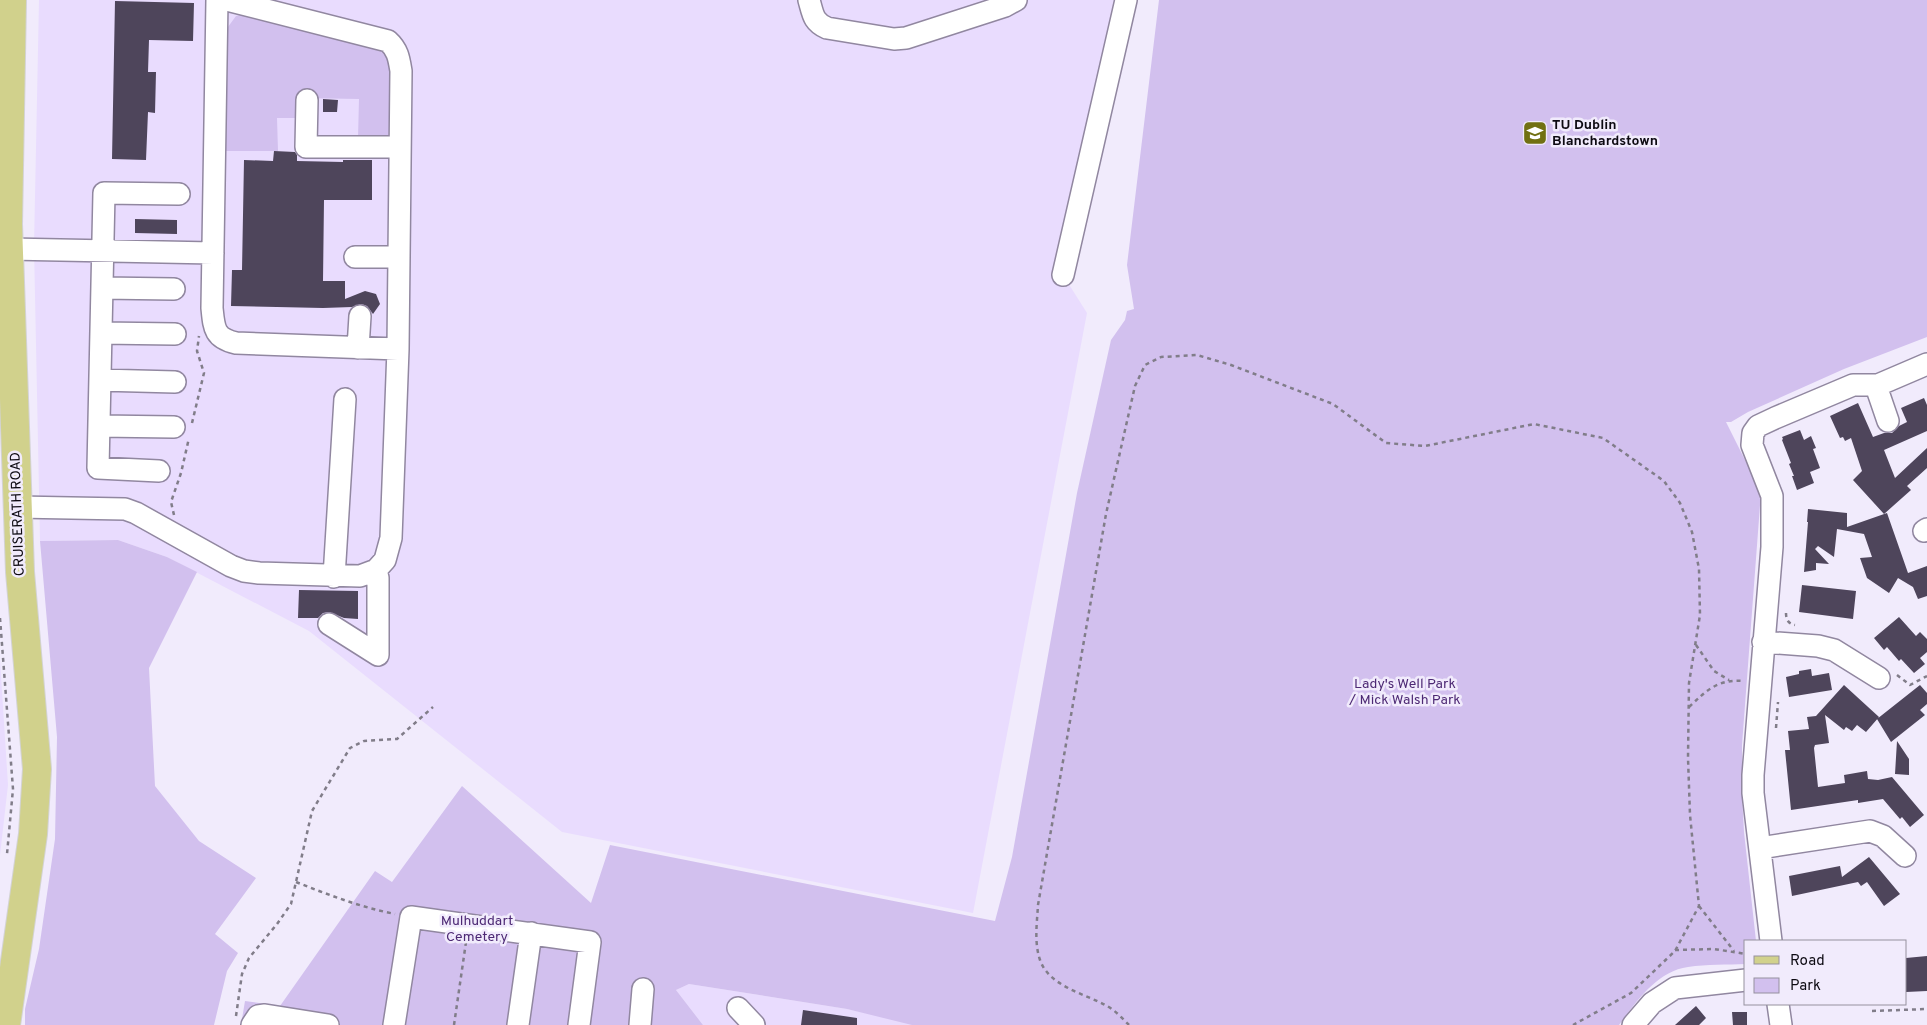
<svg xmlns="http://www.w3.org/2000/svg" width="1927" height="1025" font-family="Overpass,sans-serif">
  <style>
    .built { fill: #e9dcfe }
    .green { fill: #d2c0ee }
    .building { fill: #4e455b }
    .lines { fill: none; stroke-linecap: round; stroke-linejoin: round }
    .minor-casing { stroke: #9187a0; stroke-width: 24 }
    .major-casing { stroke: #d3d3d4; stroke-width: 30 }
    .path { stroke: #817d89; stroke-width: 2.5; stroke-dasharray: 4 4; stroke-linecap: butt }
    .minor { stroke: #fff; stroke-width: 21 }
    .major { stroke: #d1d18c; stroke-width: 28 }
    .labels { text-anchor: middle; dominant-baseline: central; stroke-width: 5; stroke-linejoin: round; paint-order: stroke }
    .poi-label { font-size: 14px; font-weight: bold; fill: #0d0a12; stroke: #f1ebfc; text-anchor: start }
    .street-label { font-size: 14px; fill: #0d0a12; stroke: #f1ebfc }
    .park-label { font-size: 14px; fill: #4d2974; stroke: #f1ebfc }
  </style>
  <rect width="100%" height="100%" fill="#f1ebfc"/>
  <path class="built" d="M 39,0 L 1126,0 L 1063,275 L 1087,313 L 973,913 L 562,832 L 309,631 L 167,557 L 118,540 L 40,541 L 34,246 Z
    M 0,660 L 8,785 L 0,855 Z
    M 689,984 L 847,1009 L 920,1025 L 703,1025 L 676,990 Z"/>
  <path class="green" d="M 1159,0 L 1927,0 L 1927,337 L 1844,369 L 1748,412 L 1731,422 L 1726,422 L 1761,492 L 1742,745 L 1742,795 L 1744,832 L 1756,941 L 1746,941 L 1746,964 C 1727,965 1707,964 1688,967 C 1657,971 1636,1002 1619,1025 L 912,1025 L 847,1009 L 689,984 L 676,990 L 703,1025 L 241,1025 L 245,1001 L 280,1006 L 375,871 L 392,882 L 462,786 L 591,903 L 610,845 L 995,921 L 1012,857 L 1077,493 L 1111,340 L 1125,320 L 1127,311 L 1134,309 L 1127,265 Z
    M 251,13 L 373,45 L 386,55 L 393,66 L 393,136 L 358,138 L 359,99 L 301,98 L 301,118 L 277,118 L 278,151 L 221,151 L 225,31 L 236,16 Z
    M 118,540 L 167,557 L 197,572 L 149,668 L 155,786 L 199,841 L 256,878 L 215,934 L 238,953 L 227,971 L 214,1025 L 25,1025 L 25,1009 L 39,949 L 55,839 L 57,737 L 40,541 Z"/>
  <path class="building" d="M 115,1 L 194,3 L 193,41 L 149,40 L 148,72 L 156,72 L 155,113 L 148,112 L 146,160 L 112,159 Z
    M 323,99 L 338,100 L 337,112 L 323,112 Z
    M 274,151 L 295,152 L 297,155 L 297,161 L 343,162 L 343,160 L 372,160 L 372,200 L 324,200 L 323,281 L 345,281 L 345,299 L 365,291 L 376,294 L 380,304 L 373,314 L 367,306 L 361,304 L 352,307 L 323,308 L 231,306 L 232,270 L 242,270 L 244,160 L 273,161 Z
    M 135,219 L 177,220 L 177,234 L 135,233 Z
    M 1924,398 L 1927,405 L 1927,431 L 1884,450 L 1895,478 L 1927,448 L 1927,468 L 1907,486 L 1911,490 L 1884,514 L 1853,480 L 1862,471 L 1851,438 L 1845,441 L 1843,437 L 1840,438 L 1830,416 L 1858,403 L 1873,437 L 1884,433 L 1892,433 L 1899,426 L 1907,422 L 1901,408 Z
    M 1800,430 L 1804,440 L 1811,436 L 1816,448 L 1813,449 L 1820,468 L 1810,472 L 1814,483 L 1797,490 L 1792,476 L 1794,476 L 1789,464 L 1791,463 L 1782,440 L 1783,439 L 1782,437 Z
    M 1808,509 L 1847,513 L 1847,527 L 1887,513 L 1908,573 L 1927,566 L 1927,596 L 1918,599 L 1913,587 L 1898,578 L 1889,593 L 1867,578 L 1860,558 L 1872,557 L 1864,534 L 1837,529 L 1834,557 L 1818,546 L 1815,549 L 1829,564 L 1816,563 L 1816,570 L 1804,572 L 1808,522 L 1807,522 Z
    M 1802,585 L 1856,591 L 1853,619 L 1799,612 Z
    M 299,590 L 358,591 L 358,619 L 344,618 L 329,612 L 323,613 L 318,618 L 298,618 Z
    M 1899,617 L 1916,636 L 1920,632 L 1927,639 L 1927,652 L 1920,658 L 1925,664 L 1914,673 L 1901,659 L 1899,661 L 1887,647 L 1884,650 L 1874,638 Z
    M 1811,669 L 1812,676 L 1829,673 L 1832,690 L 1789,697 L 1786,677 L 1799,674 L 1799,671 Z
    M 1844,685 L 1879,717 L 1866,732 L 1857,725 L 1852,731 L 1846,727 L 1844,730 L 1825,715 L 1829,743 L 1815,745 L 1814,748 L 1818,787 L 1845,783 L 1844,775 L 1867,771 L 1868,779 L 1878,780 L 1892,777 L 1924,815 L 1910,827 L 1902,817 L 1900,819 L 1883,799 L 1858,803 L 1858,800 L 1791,810 L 1785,750 L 1790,750 L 1788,731 L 1809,729 L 1807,717 L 1816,716 Z
    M 1920,685 L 1927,693 L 1927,704 L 1920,710 L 1925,715 L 1891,742 L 1877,719 Z
    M 1897,741 L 1909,759 L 1909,775 L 1895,774 Z
    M 1869,857 L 1900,894 L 1884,906 L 1867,882 L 1861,886 L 1858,882 L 1792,896 L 1789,876 L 1840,866 L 1842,877 Z
    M 1927,956 L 1927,991 L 1906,992 L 1906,958 Z
    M 1696,1006 L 1706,1018 L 1699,1025 L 1675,1025 Z
    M 803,1010 L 857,1018 L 857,1025 L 801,1025 Z
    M 1732,1012 L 1747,1012 L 1747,1025 L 1733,1025 Z"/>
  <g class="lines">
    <defs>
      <path id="minor" d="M 217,0 L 212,308 C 214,328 214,338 236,343 L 398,349
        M 809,0 C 813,14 813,22 827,28 L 894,39 L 906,38 L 1005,6 L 1016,0
        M 307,100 L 306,147 L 400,147
        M 9,249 L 213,253
        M 355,257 L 399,257
        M 1063,275 L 1126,0
        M 102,288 L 174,289
        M 101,333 L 175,334
        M 358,348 L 360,316
        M 100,380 L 175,382
        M 1876,386 L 1888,421
        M 99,426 L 174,427
        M 159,471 L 98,468 L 104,193 L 179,194
        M 17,507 L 125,509 L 136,513 L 231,566 L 244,571 L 259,573 L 360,576 L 376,570 L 385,560 L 391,538 L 398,349 L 401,71 C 399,59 398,50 388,41 L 227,0
        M 1924,531 L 1927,529
        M 334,577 L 345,399
        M 329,624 L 378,655 L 378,578 L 376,570
        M 1763,642 L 1818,646 L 1834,650 L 1879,678
        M 1760,848 L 1870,831 L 1883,836 L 1905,856
        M 1771,941 L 1753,793 L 1753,775 L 1772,547 L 1772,496 L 1752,445 L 1753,433 L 1758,426 L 1775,418 L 1853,385 L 1878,385 L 1927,364
        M 1778,1004 L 1781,1025
        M 738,1008 L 754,1025
        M 252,1025 L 258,1016 L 265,1015 L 328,1025
        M 394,1025 L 411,917 L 590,942 L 579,1025
        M 518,1025 L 531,933
        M 640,1025 L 643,989
        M 1633,1025 L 1652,1003 L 1675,988 L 1746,980"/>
      <path id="major" d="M 6,1025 L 33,834 L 37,769 L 20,572 L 8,224 L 12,0"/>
    </defs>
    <use href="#minor" class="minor-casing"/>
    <use href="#major" class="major-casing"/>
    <path class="path" d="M 192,423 L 204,373 L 197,351 L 199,336
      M 174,515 L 171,502 L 181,473 L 189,438
      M 1786,613 C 1786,619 1788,624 1795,625
      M 0,618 L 13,789 L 7,854
      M 1696,645 L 1714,671 L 1729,680
      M 1897,675 L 1910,685 L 1927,676
      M 1689,707 C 1707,690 1718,679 1743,681
      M 1776,728 L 1778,702
      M 296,882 C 329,895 360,907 395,914
      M 1699,906 L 1734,951
      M 1675,950 L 1714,949 L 1746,954
      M 1872,1011 L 1927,1009
      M 236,1016 L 242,974 L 249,958 L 277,924 L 291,904 L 312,811 L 350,748 L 364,741 L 397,739 L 433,707
      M 454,1025 L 466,942
      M 1129,1025 C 1122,1018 1114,1009 1105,1005 C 1083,993 1049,986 1040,960 C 1034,942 1037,923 1038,905 L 1106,514 L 1135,386 L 1145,365 L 1161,357 L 1197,355 L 1231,365 L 1333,404 L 1386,443 L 1425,446 L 1534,424 L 1603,438 L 1664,481 L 1680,503 L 1692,532 L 1699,569 L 1700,615 L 1689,683 L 1688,758 L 1690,815 L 1699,906 L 1675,951 L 1631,993 L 1573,1025"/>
    <use href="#minor" class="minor"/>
    <use href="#major" class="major"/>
  </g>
  <defs>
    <symbol id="university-square" viewBox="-11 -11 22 22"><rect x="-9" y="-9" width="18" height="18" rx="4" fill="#717012" stroke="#f1ebfc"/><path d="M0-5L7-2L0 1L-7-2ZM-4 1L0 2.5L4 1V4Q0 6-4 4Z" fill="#fff"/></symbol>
  </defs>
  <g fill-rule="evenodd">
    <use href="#university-square" x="1521" y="119" width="28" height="28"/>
  </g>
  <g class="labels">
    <g class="poi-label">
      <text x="1552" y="125">TU Dublin<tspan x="1552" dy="16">Blanchardstown</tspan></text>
    </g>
    <g class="street-label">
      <text transform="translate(18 514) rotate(-92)">CRUISERATH ROAD</text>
    </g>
    <g class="park-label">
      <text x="1405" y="684">Lady's Well Park<tspan x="1405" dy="16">/ Mick Walsh Park</tspan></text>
      <text x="477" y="921">Mulhuddart<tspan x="477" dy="16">Cemetery</tspan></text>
    </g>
  </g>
  <rect x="1744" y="940" width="162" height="65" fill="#f1ebfc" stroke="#96919e"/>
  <rect x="1754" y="956" width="25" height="8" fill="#d1d18c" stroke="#96919e"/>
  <text x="1790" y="965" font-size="15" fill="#0d0a12">Road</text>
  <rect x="1754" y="978" width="25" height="15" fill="#d2c0ee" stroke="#96919e"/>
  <text x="1790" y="990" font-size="15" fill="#0d0a12">Park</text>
</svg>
